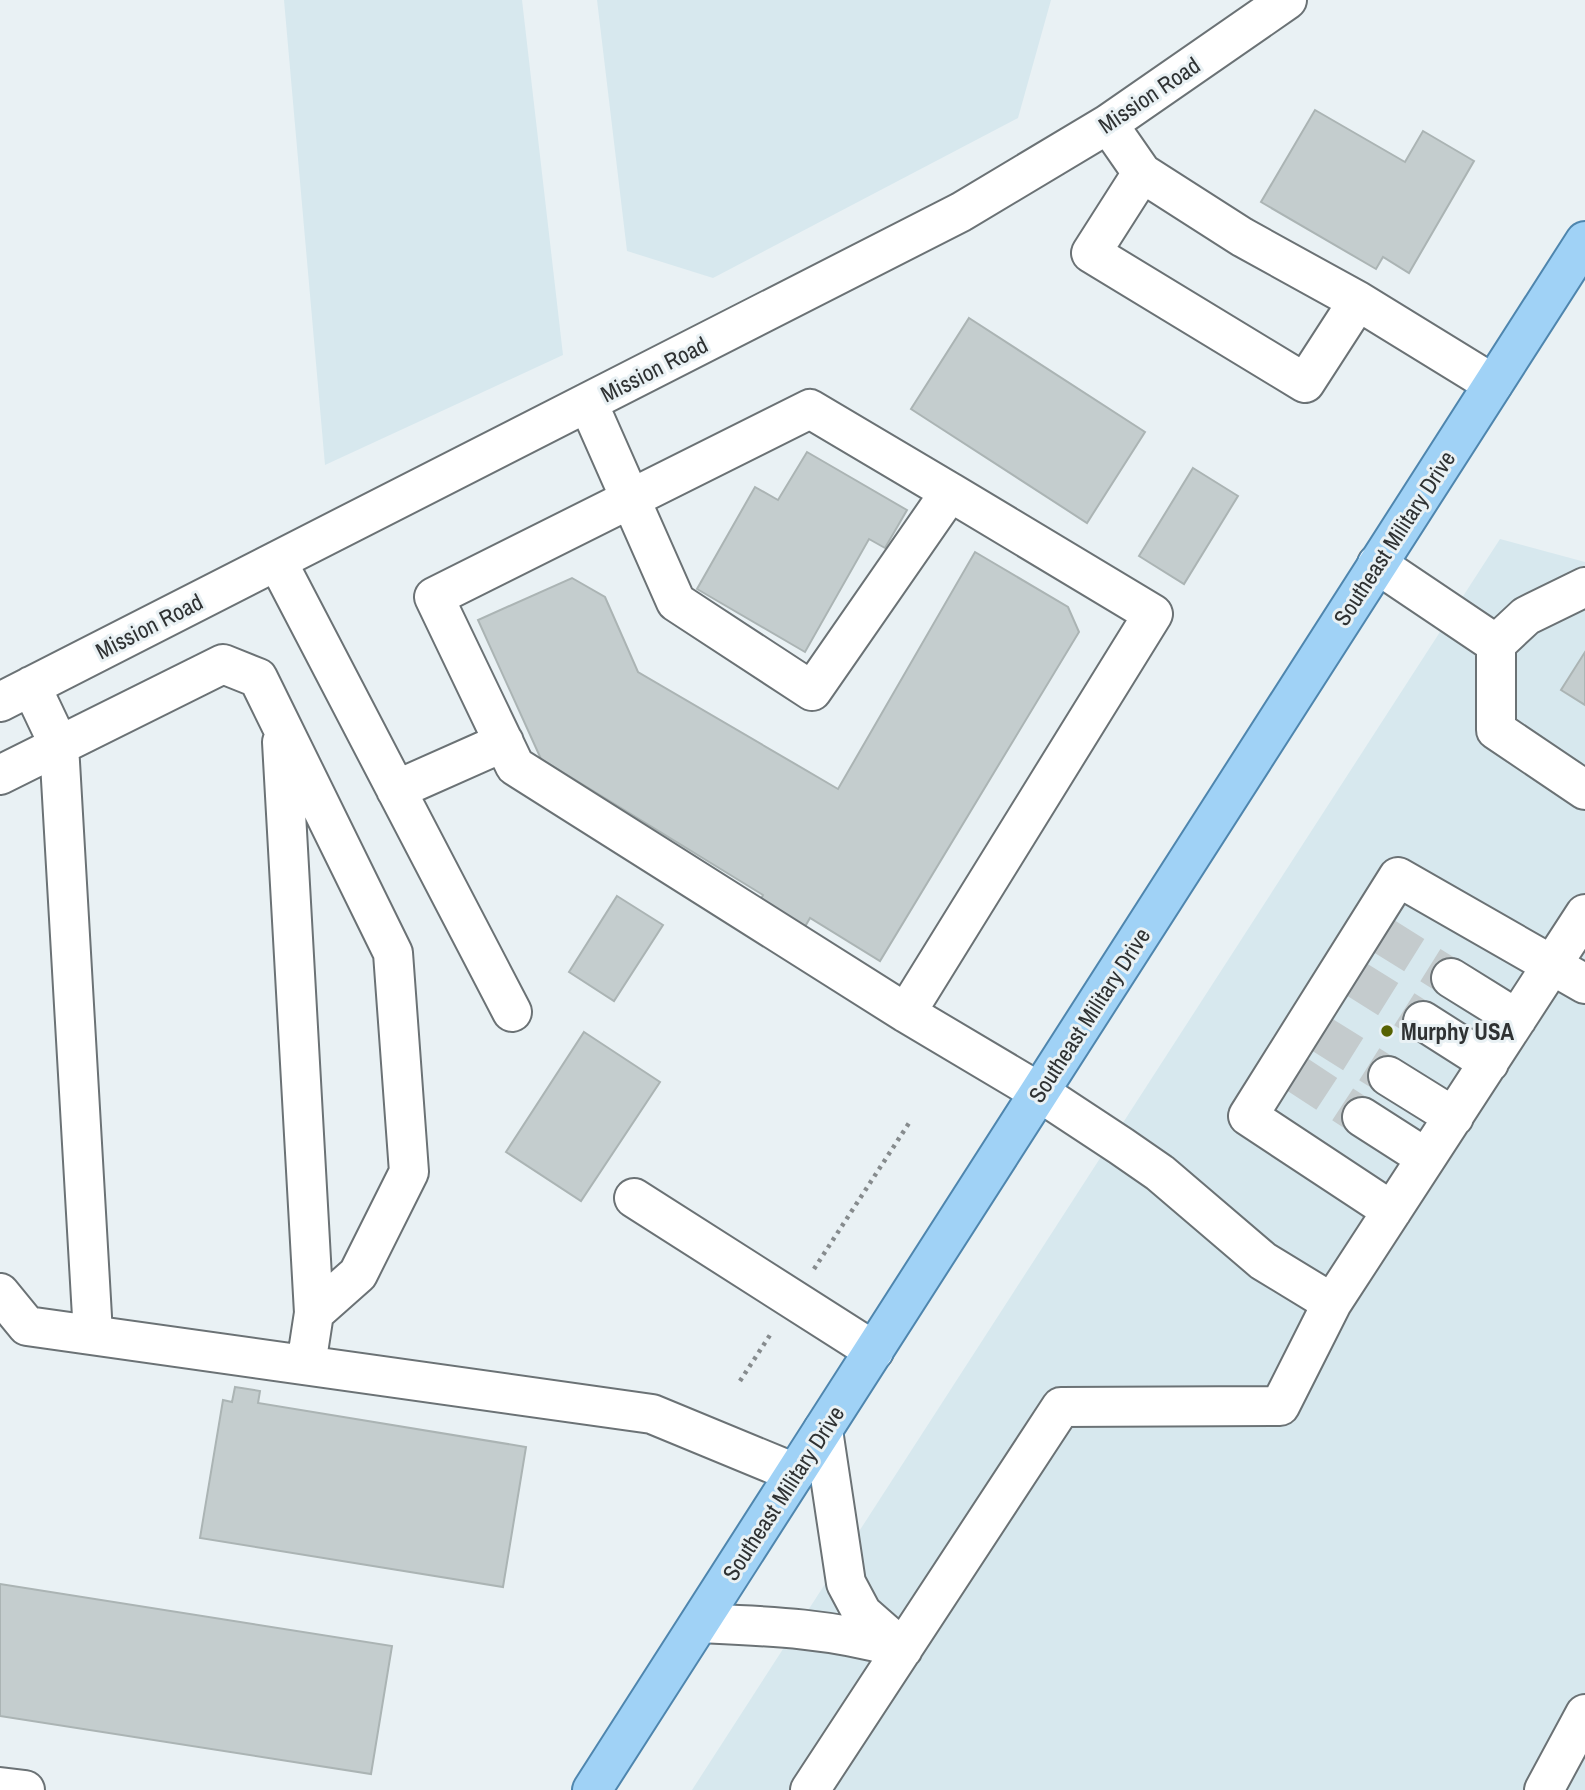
<svg xmlns="http://www.w3.org/2000/svg" width="1585" height="1790" font-family="'Archivo Narrow',sans-serif">
  <style>
    .built { fill: #d7e8ee }
    .building { fill: #c4cdce; stroke: #abb4b4; stroke-width: 2 }
    .lines { fill: none; stroke-linecap: round; stroke-linejoin: round }
    .minor-tunnel { stroke: #c4cbcd; stroke-width: 38; stroke-dasharray: 38 19; stroke-linecap: butt }
    .minor-casing { stroke: #6b7275; stroke-width: 42 }
    .major-casing { stroke: #4f86ae; stroke-width: 42 }
    .path { stroke: #868b8d; stroke-width: 4.5; stroke-dasharray: 3.5 5; stroke-linecap: butt }
    .minor { stroke: #fff; stroke-width: 38 }
    .major { stroke: #a0d2f6; stroke-width: 38 }
    .poi-dot { fill: #566202; stroke: #e9f1f4; stroke-width: 2.5 }
    .labels { text-anchor: middle; dominant-baseline: central; stroke-width: 6; stroke-linejoin: round; paint-order: stroke }
    .street-label { font-size: 23px; fill: #2f3233; stroke: #e9f1f4 }
    .poi-label { font-size: 23px; font-weight: bold; fill: #2f3233; stroke: #e9f1f4; text-anchor: start }
  </style>
  <rect width="100%" height="100%" fill="#e9f1f4"/>
  <path class="built" d="M 284,0 L 522,0 L 563,355 L 325,465 Z
    M 597,0 L 1051,0 L 1018,118 L 713,278 L 627,251 Z
    M 1500,539 L 1585,562 L 1585,1790 L 692,1790 Z"/>
  <path class="building" d="M 1315,110 L 1405,162 L 1423,131 L 1474,161 L 1409,273 L 1383,257 L 1376,269 L 1261,202 Z
    M 969,318 L 1145,432 L 1087,523 L 911,409 Z
    M 807,452 L 907,510 L 885,548 L 869,539 L 805,652 L 697,589 L 755,487 L 778,500 Z
    M 1193,468 L 1238,496 L 1184,584 L 1139,556 Z
    M 975,552 L 1068,607 L 1079,632 L 880,961 L 810,918 L 799,937 L 755,910 L 763,895 L 541,759 L 478,620 L 572,578 L 605,597 L 638,672 L 838,789 Z
    M 1585,652 L 1585,705 L 1561,690 Z
    M 617,896 L 663,925 L 614,1001 L 569,972 Z
    M 584,1032 L 660,1082 L 581,1201 L 506,1152 Z
    M 235,1387 L 260,1391 L 258,1403 L 526,1447 L 503,1587 L 200,1538 L 223,1400 L 232,1402 Z
    M 0,1584 L 392,1646 L 371,1774 L 0,1716 Z"/>
  <g class="lines">
    <path class="minor-tunnel" d="M 1382,935 L 1451,978
      M 1356,979 L 1423,1021
      M 1321,1034 L 1388,1076
      M 1295,1073 L 1362,1117"/>
    <defs>
      <path id="minor" d="M 1108,124 L 1142,173 L 1242,237 L 1358,301 L 1493,384
        M 1142,173 L 1091,253 L 1305,383 L 1358,301
        M 588,403 L 676,602 L 812,691 L 950,492 L 1153,614 L 906,1013
        M 950,492 L 810,409 L 434,597 L 515,766 L 906,1013 L 1039,1092 L 1121,1146 L 1160,1173 L 1263,1261 L 1332,1303
        M 277,561 L 512,1012
        M 1377,564 L 1496,644 L 1526,616 L 1585,587
        M 1496,644 L 1496,730 L 1585,790
        M 31,686 L 59,745 L 93,1334
        M 0,702 L 961,212 L 1108,124 L 1287,0
        M 282,742 L 314,1313
        M 0,775 L 223,664 L 258,678 L 393,953 L 409,1172 L 358,1274 L 314,1313 L 306,1365
        M 396,790 L 504,742
        M 1451,978 L 1517,1019
        M 1423,1021 L 1489,1063
        M 1388,1076 L 1454,1117
        M 1362,1117 L 1426,1158
        M 634,1198 L 874,1351
        M 1392,1211 L 1248,1116 L 1398,877 L 1585,984
        M 0,1293 L 27,1326 L 652,1414 L 795,1473
        M 823,1430 L 846,1583 L 862,1613 L 903,1649
        M 700,1623 C 766,1626 830,1628 895,1647
        M 0,1787 L 25,1790
        M 810,1790 L 1061,1407 L 1280,1406 L 1332,1303 L 1585,914
        M 1544,1790 L 1585,1714"/>
      <path id="major" d="M 592,1790 L 1585,241"/>
    </defs>
    <use href="#minor" class="minor-casing"/>
    <use href="#major" class="major-casing"/>
    <path class="path" d="M 814,1269 L 911,1120
      M 740,1381 L 772,1332"/>
    <use href="#minor" class="minor"/>
    <use href="#major" class="major"/>
  </g>
  <circle class="poi-dot" cx="1387" cy="1031" r="7"/>
  <g class="labels">
    <g class="street-label">
      <text transform="translate(1149 95) rotate(-34)">Mission Road</text>
      <text transform="translate(654 369) rotate(-27)">Mission Road</text>
      <text transform="translate(1394 538) rotate(-57)">Southeast Military Drive</text>
      <text transform="translate(149 626) rotate(-27)">Mission Road</text>
      <text transform="translate(1089 1015) rotate(-57)">Southeast Military Drive</text>
      <text transform="translate(783 1493) rotate(-57)">Southeast Military Drive</text>
    </g>
    <g class="poi-label">
      <text x="1401" y="1031">Murphy USA</text>
    </g>
  </g>
</svg>
